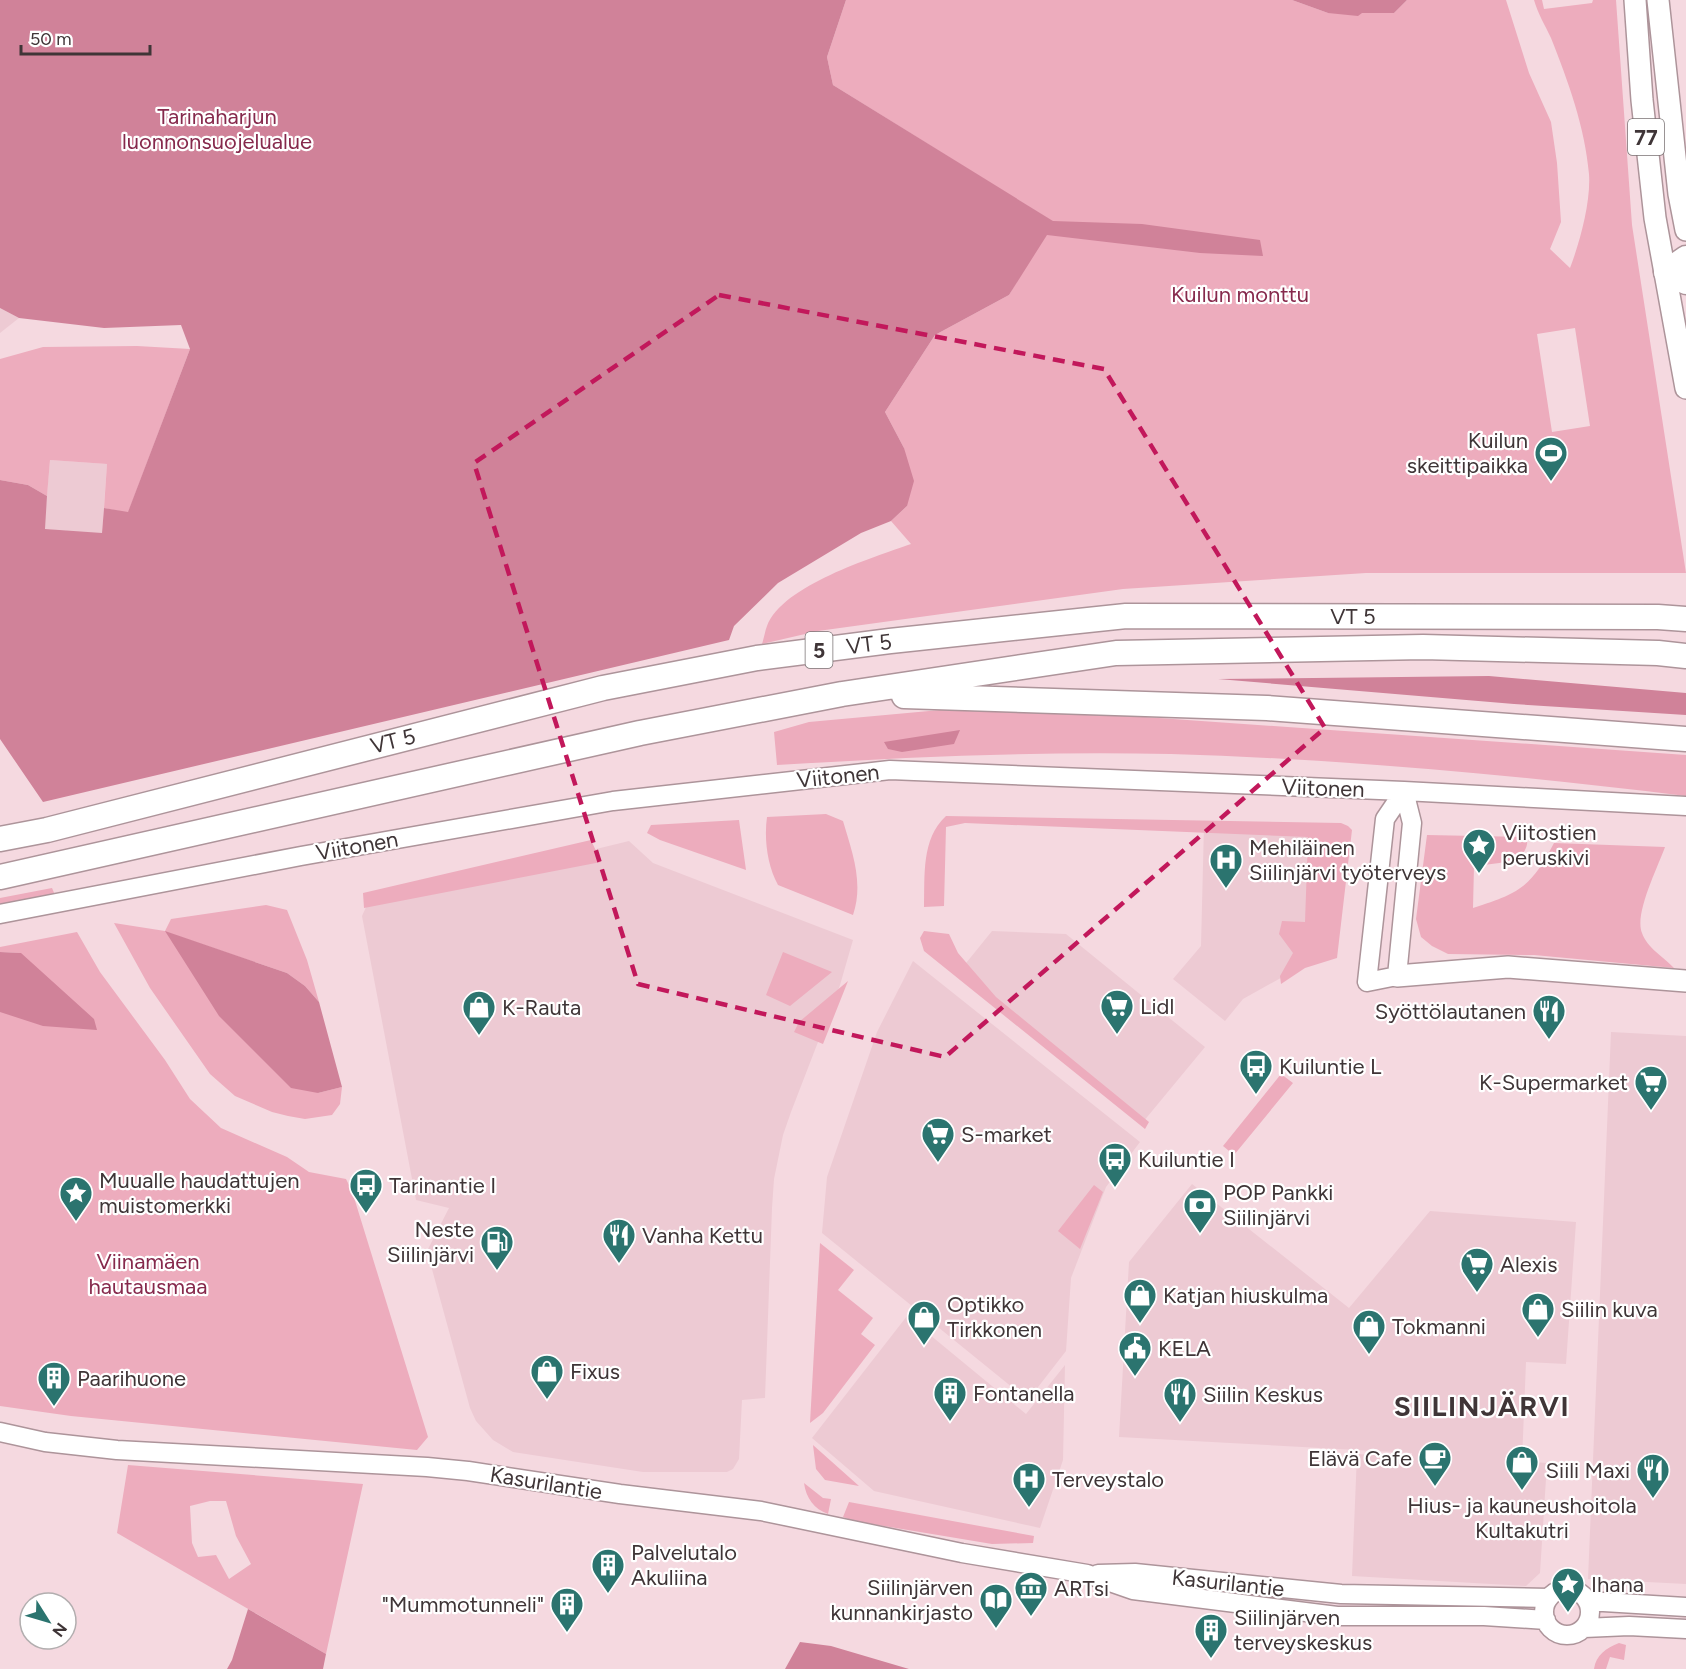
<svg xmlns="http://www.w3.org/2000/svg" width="1686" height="1669" font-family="Figtree,sans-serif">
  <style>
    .built { fill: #edcad3 }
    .green { fill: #edacbd; fill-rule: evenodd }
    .forest { fill: #d08299 }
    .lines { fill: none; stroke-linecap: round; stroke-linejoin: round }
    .secondary-casing { stroke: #ad949a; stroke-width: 21 }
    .primary-casing { stroke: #ad949a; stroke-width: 24 }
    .highway-casing { stroke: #ad949a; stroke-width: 27 }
    .secondary { stroke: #fff; stroke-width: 18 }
    .primary { stroke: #fff; stroke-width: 21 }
    .highway { stroke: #fff; stroke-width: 24 }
    .marked { fill: none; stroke: #c2185b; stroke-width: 4.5; stroke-dasharray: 12 8; stroke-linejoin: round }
    .labels { text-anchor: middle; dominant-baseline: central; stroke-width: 4.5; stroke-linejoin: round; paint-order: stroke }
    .shield { fill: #fff; stroke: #797273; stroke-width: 1.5 }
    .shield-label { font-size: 21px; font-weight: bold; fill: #3f3537 }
    .park-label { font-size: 22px; fill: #86294c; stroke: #fff }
    .poi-label { font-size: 22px; fill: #3f3537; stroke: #fff; text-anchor: start }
    .street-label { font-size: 22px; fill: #3f3537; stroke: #fff }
    .district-label { font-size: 28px; font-weight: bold; letter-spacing: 1.5px; fill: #3f3537; stroke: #fff }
  </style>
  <rect width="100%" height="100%" fill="#f5d9e0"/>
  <path class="built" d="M 0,308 L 19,318 L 0,333 Z
    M 50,460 L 107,464 L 102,534 L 44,529 Z
    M 1204,825 L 1326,833 L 1322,955 L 1243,999 L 1225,1021 L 1173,979 L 1201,946 Z
    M 629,841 L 653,863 L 853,940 L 840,985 L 791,1112 L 783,1135 L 774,1179 L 772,1208 L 765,1398 L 742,1400 L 739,1459 L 733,1469 L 727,1472 L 643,1472 L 513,1452 L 493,1440 L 476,1421 L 470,1408 L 427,1251 L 449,1208 L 416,1200 L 362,916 L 367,905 Z
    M 992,931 L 1066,934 L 1205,1047 L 1143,1122 L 958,973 Z
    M 913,961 L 1140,1142 L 1106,1187 L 1071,1278 L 1066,1351 L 1028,1400 L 822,1233 L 827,1177 L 877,1032 Z
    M 1611,1032 L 1686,1036 L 1686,1584 L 1588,1579 Z
    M 1192,1184 L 1349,1308 L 1430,1211 L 1576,1222 L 1566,1364 L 1526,1362 L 1522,1461 L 1547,1463 L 1540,1573 L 1526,1586 L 1352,1576 L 1357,1454 L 1412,1457 L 1412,1453 L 1119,1437 L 1129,1262 Z
    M 907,1316 L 1026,1414 L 1065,1365 L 1063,1460 L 1040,1528 L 874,1491 L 812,1438 Z"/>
  <path class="green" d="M 846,0 L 1292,0 L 1328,13 L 1394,13 L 1407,0 L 1506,0 L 1529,73 L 1551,122 L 1557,163 L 1561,222 L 1550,249 L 1570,268 C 1580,242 1591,201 1589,174 C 1585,127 1568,81 1551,38 C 1545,25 1538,14 1534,0 L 1542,0 L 1544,9 L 1592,3 L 1593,0 L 1616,0 L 1632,225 L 1686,573 L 1366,573 L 1123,589 L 818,631 L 762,644 C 764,638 765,631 767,626 C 783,585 872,558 911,544 L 891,521 L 907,506 L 904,448 L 885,412 L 935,335 L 1009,295 L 1052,221 L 833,85 L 827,57 ZM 1575,328 L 1590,426 L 1552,432 L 1537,334 Z
    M 137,346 L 190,349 L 128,513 L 104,508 L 107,464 L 50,460 L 47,496 L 28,485 L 0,480 L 0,359 L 43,347 Z
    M 940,710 L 1074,712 L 1686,755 L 1686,796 C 1515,775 1343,759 1171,754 C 1039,751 908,757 777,765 L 774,732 L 809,722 Z
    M 826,814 L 843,821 C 852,852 864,882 853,915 L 778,885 C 767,865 764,838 767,817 Z
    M 946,816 L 1341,823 L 1348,826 L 1352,830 L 1337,958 L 1305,968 L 1281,984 L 1280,976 L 1293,953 L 1279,934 L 1282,921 L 1305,922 L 1308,837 L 965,823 L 946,827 L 944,906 L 924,907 C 925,876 921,839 946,816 Z
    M 739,820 L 746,870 L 660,840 L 647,833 L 651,825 Z
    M 1427,835 L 1527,837 C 1531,865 1492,863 1474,866 L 1473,908 C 1520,893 1531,887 1554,843 L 1665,847 C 1658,867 1634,914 1642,933 C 1647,948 1664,957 1674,968 L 1534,955 L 1448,954 L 1432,946 L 1421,937 L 1416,919 Z
    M 591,840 L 601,862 L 364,908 L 363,893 Z
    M 52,888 L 55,895 L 0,906 L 0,898 Z
    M 266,905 L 287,910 L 307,960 L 319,1002 L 305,986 L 287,973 L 166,932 L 318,1093 L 342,1087 L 340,1104 L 332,1115 L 305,1119 L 288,1116 L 272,1112 L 235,1096 L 210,1074 L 150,988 L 114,923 L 165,931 L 171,919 Z
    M 924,931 L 949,934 L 958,953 L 996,997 L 1149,1122 L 1145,1129 L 924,951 L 920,938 Z
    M 77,932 L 100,972 L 165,1060 L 190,1099 L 221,1128 L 287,1157 L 309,1172 L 346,1179 L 352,1191 L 428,1437 L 417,1450 L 71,1416 L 0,1406 L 0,1012 L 21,953 L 0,952 L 0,947 Z
    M 783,952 L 832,972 L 790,1006 L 766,995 Z
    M 848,981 L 823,1044 L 794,1032 L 799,1022 Z
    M 1281,1074 L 1293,1083 L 1234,1155 L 1223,1146 Z
    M 1094,1185 L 1103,1192 L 1080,1249 L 1058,1231 Z
    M 820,1243 L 854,1270 L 838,1290 L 873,1318 L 861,1334 L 875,1345 L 823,1413 L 810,1423 Z
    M 813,1445 L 859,1486 L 825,1480 L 816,1469 Z
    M 128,1465 L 363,1484 L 326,1654 L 117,1533 ZM 210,1501 L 226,1501 L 236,1536 L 251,1564 L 229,1579 L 216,1555 L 198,1557 L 192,1543 L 190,1506 Z
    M 804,1483 L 823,1498 L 831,1499 L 828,1514 C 814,1509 806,1498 804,1483 Z
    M 849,1502 L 1034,1536 L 1033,1543 L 992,1544 L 854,1521 L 843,1517 Z
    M 1619,1643 L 1626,1645 L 1624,1660 L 1610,1657 L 1606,1669 L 1594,1669 C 1596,1655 1606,1648 1619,1643 Z"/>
  <path class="forest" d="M 0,0 L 846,0 L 827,57 L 833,85 L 1053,221 L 1142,224 L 1260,240 L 1263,256 L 1200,253 L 1047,235 L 1009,295 L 935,335 L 885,412 L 904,448 L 914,481 L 907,506 L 891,521 L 861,533 L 778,583 L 734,626 L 729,640 L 43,802 L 0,739 L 0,480 L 28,485 L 47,496 L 45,529 L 102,533 L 104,508 L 128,512 L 190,349 L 181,325 L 104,328 L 19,318 L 0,308 Z
    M 1292,0 L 1407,0 L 1394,13 L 1362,13 L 1358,16 L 1328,13 Z
    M 1489,676 L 1686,693 L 1686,715 L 1514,704 L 1218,679 Z
    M 960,730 L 954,744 L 902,752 L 888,749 L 884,742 Z
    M 165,931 L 287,973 L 305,986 L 319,1002 L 342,1087 L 318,1093 L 291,1088 L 219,1016 Z
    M 0,952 L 21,953 L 94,1019 L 97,1030 L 43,1026 L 0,1012 Z
    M 248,1609 L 326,1654 L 323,1669 L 227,1669 L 232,1660 Z
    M 800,1642 L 831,1646 L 909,1669 L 785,1669 Z"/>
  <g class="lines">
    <defs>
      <path id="secondary" d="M 1404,791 L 1412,823 L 1397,976 L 1367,982 L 1385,819 Z
        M 0,914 L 301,856 L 613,801 L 890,770 L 1404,791 L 1686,806
        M 0,1432 L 45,1442 L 117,1450 L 427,1467 L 468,1471 L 620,1494 L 761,1511 L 962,1553 L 1087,1574 L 1133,1590 L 1337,1616 L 1484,1616 L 1546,1620
        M 1098,1574 L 1135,1573 L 1341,1594 L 1549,1598
        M1544 1612a23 23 0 1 1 46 0a23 23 0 1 1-46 0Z
        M 1587,1601 L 1686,1607
        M 1584,1628 L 1629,1626 L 1686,1629"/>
      <path id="primary" d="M 1635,0 L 1642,100 L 1655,218 L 1686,388
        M 1658,0 L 1679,194 L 1686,230
        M 1397,976 L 1508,967 L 1686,981"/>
      <path id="highway" d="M 1686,258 L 1666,272 L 1686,282
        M 904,696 L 1267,708 L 1686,739
        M 0,839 L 47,830 L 603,688 L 757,658 L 890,641 L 1126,616 L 1658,617 L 1686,619
        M 0,877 L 640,733 L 842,694 L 1116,653 L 1423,647 L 1658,653 L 1686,656"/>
    </defs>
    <use href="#secondary" class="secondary-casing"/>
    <use href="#primary" class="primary-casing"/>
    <use href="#highway" class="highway-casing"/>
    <use href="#secondary" class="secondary"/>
    <use href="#primary" class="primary"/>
    <use href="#highway" class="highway"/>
  </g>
  <path class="marked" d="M 719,295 L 1104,369 L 1325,728 L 945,1057 L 638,984 L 474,463 Z"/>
  <defs>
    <symbol id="stadium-pin" viewBox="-11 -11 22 30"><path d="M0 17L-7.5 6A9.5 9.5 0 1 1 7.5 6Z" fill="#2b746f" stroke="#fff"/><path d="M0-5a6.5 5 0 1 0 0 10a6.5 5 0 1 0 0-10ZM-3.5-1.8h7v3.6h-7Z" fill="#fff"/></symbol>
    <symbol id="sight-pin" viewBox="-11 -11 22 30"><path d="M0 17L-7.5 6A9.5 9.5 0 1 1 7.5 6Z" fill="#2b746f" stroke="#fff"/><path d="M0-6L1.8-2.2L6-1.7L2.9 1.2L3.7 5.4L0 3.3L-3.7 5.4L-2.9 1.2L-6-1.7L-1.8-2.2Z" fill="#fff"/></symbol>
    <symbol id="hospital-pin" viewBox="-11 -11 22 30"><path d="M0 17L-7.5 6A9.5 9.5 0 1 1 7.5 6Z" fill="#2b746f" stroke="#fff"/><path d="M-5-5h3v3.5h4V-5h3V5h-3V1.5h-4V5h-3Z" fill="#fff"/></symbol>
    <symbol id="supermarket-pin" viewBox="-11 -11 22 30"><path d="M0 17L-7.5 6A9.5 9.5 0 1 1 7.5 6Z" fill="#2b746f" stroke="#fff"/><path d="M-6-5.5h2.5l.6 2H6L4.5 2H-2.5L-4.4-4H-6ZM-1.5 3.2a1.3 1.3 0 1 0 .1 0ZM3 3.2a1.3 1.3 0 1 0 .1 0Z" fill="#fff"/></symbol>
    <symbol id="shop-pin" viewBox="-11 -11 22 30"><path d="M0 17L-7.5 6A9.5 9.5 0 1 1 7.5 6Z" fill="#2b746f" stroke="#fff"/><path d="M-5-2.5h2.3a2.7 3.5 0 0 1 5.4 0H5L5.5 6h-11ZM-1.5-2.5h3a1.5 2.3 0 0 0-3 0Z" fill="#fff"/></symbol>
    <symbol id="restaurant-pin" viewBox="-11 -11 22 30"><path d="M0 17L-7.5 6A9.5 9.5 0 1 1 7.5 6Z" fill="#2b746f" stroke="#fff"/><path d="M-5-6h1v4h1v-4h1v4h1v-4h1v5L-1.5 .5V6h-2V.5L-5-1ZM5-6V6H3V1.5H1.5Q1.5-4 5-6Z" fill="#fff"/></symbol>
    <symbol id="bus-pin" viewBox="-11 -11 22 30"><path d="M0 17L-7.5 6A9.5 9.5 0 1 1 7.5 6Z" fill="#2b746f" stroke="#fff"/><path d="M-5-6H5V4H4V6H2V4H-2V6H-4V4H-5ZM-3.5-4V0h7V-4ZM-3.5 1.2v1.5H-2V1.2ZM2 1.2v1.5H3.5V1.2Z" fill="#fff"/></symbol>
    <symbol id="bank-pin" viewBox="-11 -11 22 30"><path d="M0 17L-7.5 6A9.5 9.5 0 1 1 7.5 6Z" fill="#2b746f" stroke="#fff"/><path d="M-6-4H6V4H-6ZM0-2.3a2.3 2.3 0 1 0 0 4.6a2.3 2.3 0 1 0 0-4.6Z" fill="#fff"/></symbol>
    <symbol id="fuel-pin" viewBox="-11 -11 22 30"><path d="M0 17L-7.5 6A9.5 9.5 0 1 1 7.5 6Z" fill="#2b746f" stroke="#fff"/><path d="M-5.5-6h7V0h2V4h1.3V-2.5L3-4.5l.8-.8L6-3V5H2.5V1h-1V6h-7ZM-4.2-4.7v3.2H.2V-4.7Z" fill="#fff"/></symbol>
    <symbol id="civic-pin" viewBox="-11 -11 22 30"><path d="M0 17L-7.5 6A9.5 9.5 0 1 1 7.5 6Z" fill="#2b746f" stroke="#fff"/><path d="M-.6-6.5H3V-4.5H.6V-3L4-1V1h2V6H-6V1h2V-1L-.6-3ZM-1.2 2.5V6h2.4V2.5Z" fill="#fff"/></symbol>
    <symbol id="building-pin" viewBox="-11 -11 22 30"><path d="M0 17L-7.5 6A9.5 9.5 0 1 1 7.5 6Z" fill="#2b746f" stroke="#fff"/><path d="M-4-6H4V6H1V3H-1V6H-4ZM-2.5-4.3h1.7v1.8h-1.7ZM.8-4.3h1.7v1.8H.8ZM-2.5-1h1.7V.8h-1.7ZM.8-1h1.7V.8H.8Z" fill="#fff"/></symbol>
    <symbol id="cafe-pin" viewBox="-11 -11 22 30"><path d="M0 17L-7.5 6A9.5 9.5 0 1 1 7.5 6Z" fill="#2b746f" stroke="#fff"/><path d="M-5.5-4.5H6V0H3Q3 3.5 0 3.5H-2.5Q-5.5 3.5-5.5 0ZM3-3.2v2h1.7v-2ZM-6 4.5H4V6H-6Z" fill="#fff"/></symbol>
    <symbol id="museum-pin" viewBox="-11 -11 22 30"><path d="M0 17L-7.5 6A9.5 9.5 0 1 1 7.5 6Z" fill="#2b746f" stroke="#fff"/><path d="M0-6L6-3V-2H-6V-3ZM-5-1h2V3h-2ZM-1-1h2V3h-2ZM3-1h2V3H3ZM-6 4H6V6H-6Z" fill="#fff"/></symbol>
    <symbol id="library-pin" viewBox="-11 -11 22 30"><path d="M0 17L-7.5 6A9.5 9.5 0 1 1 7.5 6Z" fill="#2b746f" stroke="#fff"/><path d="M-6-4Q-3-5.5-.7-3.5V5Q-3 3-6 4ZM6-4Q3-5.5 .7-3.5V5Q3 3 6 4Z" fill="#fff"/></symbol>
  </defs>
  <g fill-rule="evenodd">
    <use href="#stadium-pin" x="1532" y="434" width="38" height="52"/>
    <use href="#sight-pin" x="1460" y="826" width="38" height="52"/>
    <use href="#hospital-pin" x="1207" y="841" width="38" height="52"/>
    <use href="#supermarket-pin" x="1098" y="987" width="38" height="52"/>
    <use href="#shop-pin" x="460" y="988" width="38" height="52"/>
    <use href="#restaurant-pin" x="1530" y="992" width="38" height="52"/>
    <use href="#bus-pin" x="1237" y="1047" width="38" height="52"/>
    <use href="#supermarket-pin" x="1632" y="1063" width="38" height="52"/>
    <use href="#supermarket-pin" x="919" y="1115" width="38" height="52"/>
    <use href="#bus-pin" x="1096" y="1140" width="38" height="52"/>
    <use href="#bus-pin" x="347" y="1166" width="38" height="52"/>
    <use href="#sight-pin" x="57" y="1174" width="38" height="52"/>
    <use href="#bank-pin" x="1181" y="1186" width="38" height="52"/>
    <use href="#restaurant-pin" x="600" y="1216" width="38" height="52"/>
    <use href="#fuel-pin" x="478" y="1223" width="38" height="52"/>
    <use href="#supermarket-pin" x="1458" y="1245" width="38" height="52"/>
    <use href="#shop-pin" x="1121" y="1276" width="38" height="52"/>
    <use href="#shop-pin" x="1519" y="1290" width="38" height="52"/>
    <use href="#shop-pin" x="905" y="1298" width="38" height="52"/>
    <use href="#shop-pin" x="1350" y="1307" width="38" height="52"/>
    <use href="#civic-pin" x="1116" y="1329" width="38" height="52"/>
    <use href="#shop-pin" x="528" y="1352" width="38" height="52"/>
    <use href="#building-pin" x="35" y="1359" width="38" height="52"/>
    <use href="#building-pin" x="931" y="1374" width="38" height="52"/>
    <use href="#restaurant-pin" x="1161" y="1375" width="38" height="52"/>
    <use href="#cafe-pin" x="1416" y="1439" width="38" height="52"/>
    <use href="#shop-pin" x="1503" y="1443" width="38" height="52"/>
    <use href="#restaurant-pin" x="1634" y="1451" width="38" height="52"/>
    <use href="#hospital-pin" x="1010" y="1460" width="38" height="52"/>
    <use href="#building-pin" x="589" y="1546" width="38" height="52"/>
    <use href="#sight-pin" x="1549" y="1565" width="38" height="52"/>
    <use href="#museum-pin" x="1012" y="1569" width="38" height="52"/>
    <use href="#library-pin" x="977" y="1581" width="38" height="52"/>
    <use href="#building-pin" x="548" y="1585" width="38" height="52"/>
    <use href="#building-pin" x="1192" y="1611" width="38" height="52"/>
  </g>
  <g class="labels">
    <g class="shield">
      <rect x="1628" y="119" width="36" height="36" rx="4.5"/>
      <rect x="805.5" y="632" width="27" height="36" rx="4.5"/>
    </g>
    <g class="shield-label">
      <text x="1646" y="137">77</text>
      <text x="819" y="650">5</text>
    </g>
    <g class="park-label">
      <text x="217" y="116">Tarinaharjun<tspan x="217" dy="25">luonnonsuojelualue</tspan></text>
      <text x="1240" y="294">Kuilun monttu</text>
      <text x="148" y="1261">Viinamäen<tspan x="148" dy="25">hautausmaa</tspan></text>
    </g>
    <g class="poi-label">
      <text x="1528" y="440" text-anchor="end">Kuilun<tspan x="1528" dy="25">skeittipaikka</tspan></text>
      <text x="1502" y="832">Viitostien<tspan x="1502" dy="25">peruskivi</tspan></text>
      <text x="1249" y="847">Mehiläinen<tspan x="1249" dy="25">Siilinjärvi työterveys</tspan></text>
      <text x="1140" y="1006">Lidl</text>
      <text x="502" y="1007">K-Rauta</text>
      <text x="1526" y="1011" text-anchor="end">Syöttölautanen</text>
      <text x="1279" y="1066">Kuiluntie L</text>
      <text x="1628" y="1082" text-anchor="end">K-Supermarket</text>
      <text x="961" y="1134">S-market</text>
      <text x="1138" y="1159">Kuiluntie I</text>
      <text x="99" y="1180">Muualle haudattujen<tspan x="99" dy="25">muistomerkki</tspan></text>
      <text x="389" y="1185">Tarinantie I</text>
      <text x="1223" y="1192">POP Pankki<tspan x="1223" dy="25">Siilinjärvi</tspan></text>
      <text x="474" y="1229" text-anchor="end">Neste<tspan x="474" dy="25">Siilinjärvi</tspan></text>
      <text x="642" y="1235">Vanha Kettu</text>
      <text x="1500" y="1264">Alexis</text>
      <text x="1163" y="1295">Katjan hiuskulma</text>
      <text x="947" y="1304">Optikko<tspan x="947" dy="25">Tirkkonen</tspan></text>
      <text x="1561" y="1309">Siilin kuva</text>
      <text x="1392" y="1326">Tokmanni</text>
      <text x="1158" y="1348">KELA</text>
      <text x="570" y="1371">Fixus</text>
      <text x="77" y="1378">Paarihuone</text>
      <text x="973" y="1393">Fontanella</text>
      <text x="1203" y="1394">Siilin Keskus</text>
      <text x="1412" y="1458" text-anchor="end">Elävä Cafe</text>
      <text x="1630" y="1470" text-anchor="end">Siili Maxi</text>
      <text x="1052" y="1479">Terveystalo</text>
      <text x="1522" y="1505" text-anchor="middle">Hius- ja kauneushoitola<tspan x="1522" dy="25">Kultakutri</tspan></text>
      <text x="631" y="1552">Palvelutalo<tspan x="631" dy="25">Akuliina</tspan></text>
      <text x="1591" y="1584">Ihana</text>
      <text x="973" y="1587" text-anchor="end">Siilinjärven<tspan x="973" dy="25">kunnankirjasto</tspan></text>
      <text x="1054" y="1588">ARTsi</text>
      <text x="544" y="1604" text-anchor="end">"Mummotunneli"</text>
      <text x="1234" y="1617">Siilinjärven<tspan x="1234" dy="25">terveyskeskus</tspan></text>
    </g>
    <g class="street-label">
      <text x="1353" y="616">VT 5</text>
      <text transform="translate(869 644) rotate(-7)">VT 5</text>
      <text transform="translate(393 741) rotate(-14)">VT 5</text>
      <text transform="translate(838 776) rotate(-6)">Viitonen</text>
      <text transform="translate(1323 788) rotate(2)">Viitonen</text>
      <text transform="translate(357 846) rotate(-10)">Viitonen</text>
      <text transform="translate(546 1483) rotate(9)">Kasurilantie</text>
      <text transform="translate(1228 1583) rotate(6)">Kasurilantie</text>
    </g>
    <g class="district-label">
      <text x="1482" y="1406">SIILINJÄRVI</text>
    </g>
  </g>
  <g transform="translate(48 1621) rotate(127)"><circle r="28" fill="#ffffff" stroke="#b2aeaf" stroke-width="1.5"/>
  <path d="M0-4.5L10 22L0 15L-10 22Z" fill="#2b746f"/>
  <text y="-9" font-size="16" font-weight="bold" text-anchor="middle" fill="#3f3537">N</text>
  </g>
  <path d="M21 45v9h129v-9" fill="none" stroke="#3f3537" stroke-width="3"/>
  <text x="30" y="45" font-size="18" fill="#3f3537" stroke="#ffffff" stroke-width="4.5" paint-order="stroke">50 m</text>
</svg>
